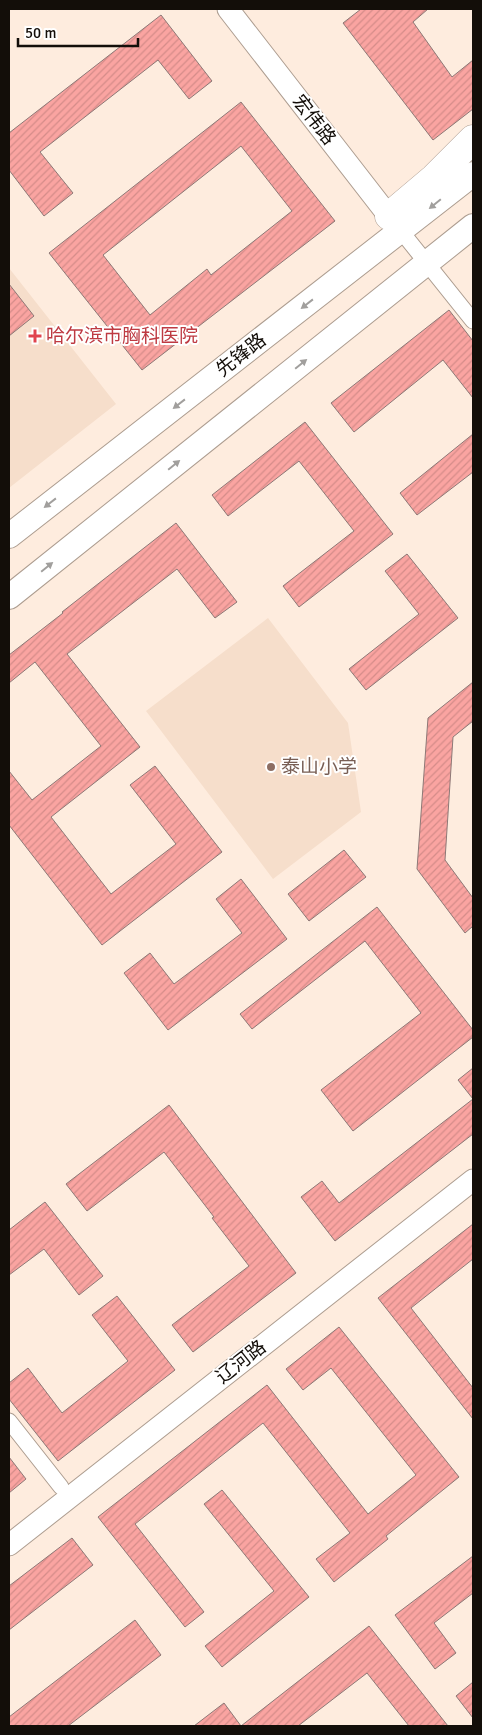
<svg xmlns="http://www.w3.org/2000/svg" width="482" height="1735" font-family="Signika,'Noto Sans SC',sans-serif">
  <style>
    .built { fill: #f6decb }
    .building { fill: url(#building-hatch); stroke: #8d7876; fill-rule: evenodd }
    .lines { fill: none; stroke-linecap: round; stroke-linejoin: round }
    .street-casing { stroke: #ad9d90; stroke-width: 17 }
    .secondary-casing { stroke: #ad9d90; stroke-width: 23 }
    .primary-casing { stroke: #ad9d90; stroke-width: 26 }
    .highway-casing { stroke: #ad9d90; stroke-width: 29 }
    .street { stroke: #fff; stroke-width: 15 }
    .secondary { stroke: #fff; stroke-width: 21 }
    .primary { stroke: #fff; stroke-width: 24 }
    .highway { stroke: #fff; stroke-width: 28 }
    .oneway { fill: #a19f9d }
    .health-dot { fill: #e0444e; stroke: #fff; stroke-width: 2 }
    .education-dot { fill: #8d6e63; stroke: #fff; stroke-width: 2 }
    .labels { text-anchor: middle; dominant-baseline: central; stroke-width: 4; stroke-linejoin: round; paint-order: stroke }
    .street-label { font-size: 19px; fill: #130e09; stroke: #fff }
    .health-label { font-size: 19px; fill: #be3a42; stroke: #fff; text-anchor: start }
    .education-label { font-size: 19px; fill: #785e54; stroke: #fff; text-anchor: start }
  </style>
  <defs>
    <pattern id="building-hatch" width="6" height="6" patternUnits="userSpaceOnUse" patternTransform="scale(1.25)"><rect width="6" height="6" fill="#faa4a1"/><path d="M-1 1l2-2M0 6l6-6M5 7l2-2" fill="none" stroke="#d58c89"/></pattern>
  </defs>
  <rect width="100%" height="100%" fill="#feecde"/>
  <path class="built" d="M 9,268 L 116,404 L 9,488 Z
    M 268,618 L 348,723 L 361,812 L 273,879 L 146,711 Z"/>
  <path class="building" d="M 361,9 L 428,9 L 413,22 L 452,77 L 473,60 L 473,109 L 433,140 L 343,23 Z
    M 161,15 L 212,81 L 189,99 L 158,60 L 40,152 L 73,193 L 44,216 L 9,170 L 9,133 Z
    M 241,102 L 335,221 L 142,370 L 49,253 ZM 241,146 L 292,211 L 211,275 L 207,269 L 150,315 L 103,255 Z
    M 9,284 L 34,316 L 9,336 Z
    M 449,310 L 473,341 L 473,398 L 443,360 L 354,432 L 331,403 Z
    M 305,422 L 393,534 L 299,607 L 283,586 L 354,531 L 299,461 L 228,516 L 212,495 Z
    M 473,434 L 473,472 L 417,515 L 400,493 Z
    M 176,523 L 237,602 L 215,618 L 177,569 L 67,654 L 140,747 L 51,817 L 111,894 L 176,844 L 130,785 L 155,766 L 222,852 L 102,945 L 9,825 L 9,771 L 32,800 L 101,746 L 35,662 L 9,683 L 9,655 L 63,613 L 62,612 Z
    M 407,554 L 458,618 L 366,690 L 349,669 L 419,614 L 385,571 Z
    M 473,682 L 473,721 L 453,737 L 445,860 L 473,898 L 473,926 L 465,933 L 417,869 L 428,718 Z
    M 344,850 L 366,877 L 309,921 L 288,894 Z
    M 241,879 L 287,939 L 168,1030 L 124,973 L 150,953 L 174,984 L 242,933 L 216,899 Z
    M 377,907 L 473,1030 L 473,1037 L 353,1131 L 321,1090 L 421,1013 L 365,941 L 252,1029 L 240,1014 Z
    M 473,1068 L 473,1099 L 458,1080 Z
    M 473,1099 L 473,1134 L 335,1241 L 301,1197 L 322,1181 L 339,1203 Z
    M 169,1105 L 296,1273 L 193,1352 L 172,1325 L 249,1266 L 212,1218 L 214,1217 L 164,1152 L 87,1211 L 66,1184 Z
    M 45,1202 L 103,1276 L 79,1295 L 44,1249 L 9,1275 L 9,1230 Z
    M 473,1224 L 473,1259 L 411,1308 L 473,1388 L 473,1419 L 378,1298 Z
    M 117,1296 L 175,1370 L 58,1461 L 9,1399 L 9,1383 L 28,1368 L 62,1413 L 128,1361 L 92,1315 Z
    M 339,1327 L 459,1477 L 386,1536 L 388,1539 L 334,1582 L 316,1559 L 350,1533 L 263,1423 L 135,1524 L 204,1612 L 185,1627 L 98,1517 L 267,1385 L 368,1514 L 416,1475 L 331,1368 L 303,1390 L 286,1369 Z
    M 9,1457 L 26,1479 L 9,1493 Z
    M 222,1490 L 309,1597 L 222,1667 L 205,1646 L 274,1591 L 204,1504 Z
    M 72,1538 L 93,1565 L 9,1630 L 9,1586 Z
    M 473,1556 L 473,1593 L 434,1623 L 456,1653 L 435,1669 L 395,1615 Z
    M 135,1620 L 161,1655 L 68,1726 L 9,1726 L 9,1717 Z
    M 369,1626 L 448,1726 L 409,1726 L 367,1673 L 298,1726 L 194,1726 L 224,1703 L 241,1726 Z
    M 473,1682 L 473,1718 L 456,1696 Z"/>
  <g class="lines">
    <defs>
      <path id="street" d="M 401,231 L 473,321
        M 9,1421 L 61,1487"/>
      <path id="secondary" d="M 228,9 L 398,228
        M 9,1545 L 473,1180"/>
      <path id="primary" d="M 9,536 L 473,174
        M 9,597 L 473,226"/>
      <path id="highway" d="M 389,216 L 434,178 L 473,139"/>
    </defs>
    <use href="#street" class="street-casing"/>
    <use href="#secondary" class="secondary-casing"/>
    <use href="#primary" class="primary-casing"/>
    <use href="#highway" class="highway-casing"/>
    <use href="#street" class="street"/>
    <use href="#secondary" class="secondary"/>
    <use href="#primary" class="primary"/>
    <use href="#highway" class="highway"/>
  </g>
  <defs><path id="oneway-solid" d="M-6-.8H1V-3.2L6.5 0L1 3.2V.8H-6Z" transform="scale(1.25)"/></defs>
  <g class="oneway">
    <use href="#oneway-solid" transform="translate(435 204) rotate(141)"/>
    <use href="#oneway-solid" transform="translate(307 304) rotate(142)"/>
    <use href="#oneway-solid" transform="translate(301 364) rotate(-39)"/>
    <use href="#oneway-solid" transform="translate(179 404) rotate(142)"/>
    <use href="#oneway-solid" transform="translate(174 465) rotate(-39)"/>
    <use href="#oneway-solid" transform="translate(50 503) rotate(142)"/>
    <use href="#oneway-solid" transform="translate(47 567) rotate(-39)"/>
  </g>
  <path class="health-dot" d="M32.5 328.5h5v5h5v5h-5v5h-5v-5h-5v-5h5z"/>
  <circle class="education-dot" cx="271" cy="767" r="5"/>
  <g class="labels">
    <g class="street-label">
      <text transform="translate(314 120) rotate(52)">宏伟路</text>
      <text transform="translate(241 355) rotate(-38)">先锋路</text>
      <text transform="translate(241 1362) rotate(-38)">辽河路</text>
    </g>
    <g class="health-label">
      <text x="46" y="336">哈尔滨市胸科医院</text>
    </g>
    <g class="education-label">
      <text x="281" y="767">泰山小学</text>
    </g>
  </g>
  <rect width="482" height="1735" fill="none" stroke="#130e09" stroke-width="20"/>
  <path d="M18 38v8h120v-8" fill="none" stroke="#130e09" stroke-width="2.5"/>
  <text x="25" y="38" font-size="15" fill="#130e09" stroke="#ffffff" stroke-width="4" paint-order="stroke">50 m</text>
</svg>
